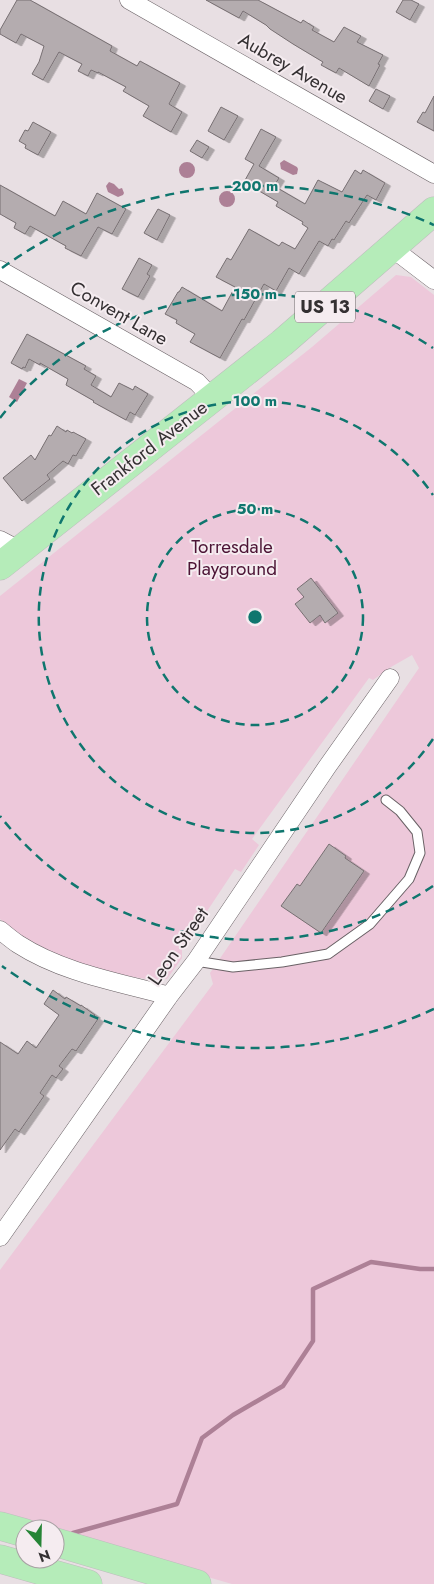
<svg xmlns="http://www.w3.org/2000/svg" width="434" height="1584" font-family="Jost,sans-serif">
  <style>
    .green { fill: #edc8da }
    .water { fill: #ad8096 }
    .lines { fill: none; stroke-linecap: round; stroke-linejoin: round }
    .stream { stroke: #ad8096; stroke-width: 4.5 }
    .building { fill: #b4acaf; stroke: #776f72; filter: url(#shadow) }
    .lane-casing { stroke: #696165; stroke-width: 11 }
    .street-casing { stroke: #696165; stroke-width: 19 }
    .primary-casing { stroke: #bebdbd; stroke-width: 29 }
    .lane { stroke: #fff; stroke-width: 9 }
    .street { stroke: #fff; stroke-width: 18 }
    .primary { stroke: #b5ecb9; stroke-width: 28 }
    .ring { fill: none; stroke: #0f766e; stroke-width: 2.5; stroke-dasharray: 9 6 }
    .labels { text-anchor: middle; dominant-baseline: central; stroke-width: 4; stroke-linejoin: round; paint-order: stroke }
    .shield { fill: #f5ecf0; stroke: #6e686b; stroke-width: 1 }
    .shield-label { font-size: 18px; font-weight: bold; fill: #343032 }
    .street-label { font-size: 19px; fill: #343032; stroke: #f5ecf0 }
    .park-label { font-size: 19px; fill: #4c1435; stroke: #f5ecf0 }
    .centre { fill: #0f766e; stroke: #f5ecf0; stroke-width: 2.5 }
    .ring-label { font-size: 15px; text-anchor: middle; font-weight: bold; fill: #0f766e; stroke: #f5ecf0; stroke-width: 4; stroke-linejoin: round; paint-order: stroke }
  </style>
  <defs>
    <filter id="shadow"><feDropShadow dx="5.5" dy="3" stdDeviation="0" flood-color="#0004"/></filter>
  </defs>
  <rect width="100%" height="100%" fill="#e8dfe3"/>
  <path class="green" d="M 396,275 L 411,277 L 434,295 L 434,1584 L 232,1584 L 55,1533 L 55,1529 L 43,1529 L 0,1516 L 0,1270 L 213,984 L 210,973 L 419,668 L 412,655 L 391,667 L 373,680 L 369,678 L 252,839 L 259,845 L 241,872 L 235,869 L 182,949 L 182,958 L 167,979 L 153,980 L 127,976 L 63,959 L 19,934 L 0,919 L 0,596 L 312,347 Z"/>
  <path class="water" d="M 284,160 L 297,167 L 298,169 L 297,174 L 293,175 L 281,169 L 280,163 Z
    M179 170a8 8 0 1 1 16 0a8 8 0 1 1-16 0Z
    M 109,182 L 114,184 L 119,189 L 122,188 L 124,193 L 123,195 L 118,197 L 108,192 L 106,186 Z
    M219 199a8 8 0 1 1 16 0a8 8 0 1 1-16 0Z
    M 19,379 L 27,383 L 17,402 L 9,397 Z"/>
  <g class="lines">
    <path class="stream" d="M 73,1533 L 177,1504 L 202,1438 L 233,1415 L 283,1386 L 313,1341 L 313,1289 L 371,1262 L 420,1269 L 434,1269"/>
  </g>
  <path class="building" d="M 17,0 L 30,0 L 112,46 L 110,51 L 137,66 L 140,61 L 180,83 L 169,104 L 182,112 L 171,132 L 143,116 L 149,106 L 123,91 L 126,87 L 98,72 L 98,73 L 91,70 L 88,76 L 78,71 L 82,64 L 59,52 L 43,80 L 32,74 L 39,62 L 44,46 L 21,34 L 16,43 L 0,34 L 0,30 Z
    M 206,0 L 258,0 L 301,23 L 303,20 L 314,27 L 312,30 L 334,42 L 344,27 L 361,36 L 357,42 L 383,55 L 378,64 L 380,65 L 369,86 L 339,68 L 336,73 L 321,65 L 323,62 L 293,44 L 270,29 L 266,25 L 243,11 L 239,18 Z
    M 403,0 L 411,0 L 419,4 L 410,20 L 396,12 Z
    M 376,89 L 390,96 L 383,109 L 369,101 Z
    M 434,96 L 434,131 L 417,122 L 423,112 L 425,113 Z
    M 221,107 L 238,116 L 224,140 L 208,131 Z
    M 33,122 L 51,132 L 38,155 L 25,148 L 26,145 L 19,141 L 25,130 L 28,131 Z
    M 261,129 L 276,137 L 259,166 L 279,178 L 274,186 L 305,204 L 318,180 L 342,192 L 355,170 L 361,174 L 363,170 L 385,183 L 376,200 L 367,195 L 349,223 L 346,221 L 334,240 L 332,239 L 328,246 L 319,241 L 299,274 L 289,268 L 276,291 L 264,284 L 244,320 L 242,319 L 220,358 L 190,342 L 195,334 L 176,323 L 177,320 L 165,314 L 178,292 L 179,292 L 182,287 L 222,311 L 235,287 L 216,277 L 227,258 L 231,260 L 249,229 L 279,246 L 282,242 L 295,249 L 308,228 L 302,224 L 303,222 L 276,206 L 278,202 L 244,182 L 254,164 L 245,159 Z
    M 197,140 L 209,147 L 202,158 L 190,151 Z
    M 0,185 L 55,216 L 63,201 L 86,214 L 97,193 L 126,209 L 112,234 L 98,227 L 81,256 L 65,248 L 66,246 L 30,226 L 25,234 L 14,228 L 16,223 L 0,214 Z
    M 158,209 L 170,215 L 157,240 L 144,233 Z
    M 139,258 L 152,265 L 147,274 L 150,276 L 138,297 L 122,289 Z
    M 27,334 L 86,366 L 84,369 L 96,376 L 91,385 L 111,397 L 119,383 L 133,390 L 135,386 L 148,394 L 135,415 L 130,412 L 126,420 L 93,402 L 94,401 L 66,385 L 68,379 L 40,363 L 40,365 L 29,359 L 25,368 L 23,367 L 22,369 L 11,363 Z
    M 57,426 L 66,432 L 67,430 L 72,433 L 73,432 L 86,439 L 76,456 L 73,455 L 68,464 L 63,461 L 47,475 L 50,479 L 22,501 L 3,478 L 31,455 L 35,460 L 49,435 L 51,436 Z
    M 311,578 L 338,613 L 325,623 L 320,615 L 310,623 L 295,604 L 304,597 L 297,589 Z
    M 329,844 L 346,856 L 345,858 L 364,871 L 321,933 L 281,906 L 297,884 L 300,886 Z
    M 53,990 L 65,999 L 66,997 L 81,1006 L 81,1005 L 95,1015 L 94,1016 L 98,1019 L 76,1051 L 72,1049 L 59,1066 L 63,1069 L 56,1078 L 52,1075 L 40,1093 L 44,1096 L 19,1132 L 15,1129 L 0,1150 L 0,1042 L 18,1054 L 27,1041 L 36,1048 L 59,1015 L 44,1004 Z"/>
  <g class="lines">
    <defs>
      <path id="lane" d="M 196,961 L 233,967 L 282,962 L 328,954 L 370,924 L 409,879 L 420,853 L 417,832 L 400,811 L 386,800"/>
      <path id="street" d="M 129,0 L 434,174
        M 392,248 L 434,280
        M 0,270 L 197,382 L 212,398
        M 0,540 L 19,550
        M 0,930 C 6,935 12,940 18,944 C 63,973 118,982 169,996
        M 0,1237 L 169,996 L 196,961 L 327,767 L 390,678"/>
      <path id="primary" d="M 0,566 L 282,343 L 434,211
        M 0,1526 L 25,1533
        M 55,1542 L 197,1584
        M 0,1559 L 88,1584"/>
    </defs>
    <use href="#lane" class="lane-casing"/>
    <use href="#street" class="street-casing"/>
    <use href="#primary" class="primary-casing"/>
    <use href="#lane" class="lane"/>
    <use href="#street" class="street"/>
    <use href="#primary" class="primary"/>
  </g>
  <g class="ring">
    <circle cx="255" cy="617" r="108"/>
    <path d="M433 739A216 216 0 1 1 433 495"/>
    <path d="M433 886A323 323 0 0 1 0 816M0 418A323 323 0 0 1 433 348"/>
    <path d="M434 1009A431 431 0 0 1 2 966M2 268A431 431 0 0 1 434 225"/>
  </g>
  <g class="labels">
    <rect class="shield" x="295" y="291.5" width="60" height="31" rx="4"/>
    <g class="shield-label">
      <text x="325" y="307">US 13</text>
    </g>
    <g class="street-label">
      <text transform="translate(293 68) rotate(30)">Aubrey Avenue</text>
      <text transform="translate(119 313) rotate(30)">Convent Lane</text>
      <text transform="translate(149 448) rotate(-38)">Frankford Avenue</text>
      <text transform="translate(178 946) rotate(-55)">Leon Street</text>
    </g>
    <g class="park-label">
      <text x="232" y="546">Torresdale<tspan x="232" dy="22">Playground</tspan></text>
    </g>
  </g>
  <circle cx="255" cy="617" r="8" class="centre"/>
  <g class="ring-label">
    <text x="255" y="191">200 m</text>
    <text x="255" y="299">150 m</text>
    <text x="255" y="406">100 m</text>
    <text x="255" y="514">50 m</text>
  </g>
  <g transform="translate(40 1544) rotate(160)"><circle r="24" fill="#f5ecf0" stroke="#a8a1a4"/>
  <path d="M0-4L9 19L0 12L-9 19Z" fill="#268436"/>
  <text y="-8" font-size="14" font-weight="bold" text-anchor="middle" fill="#343032">N</text>
  </g>
</svg>
